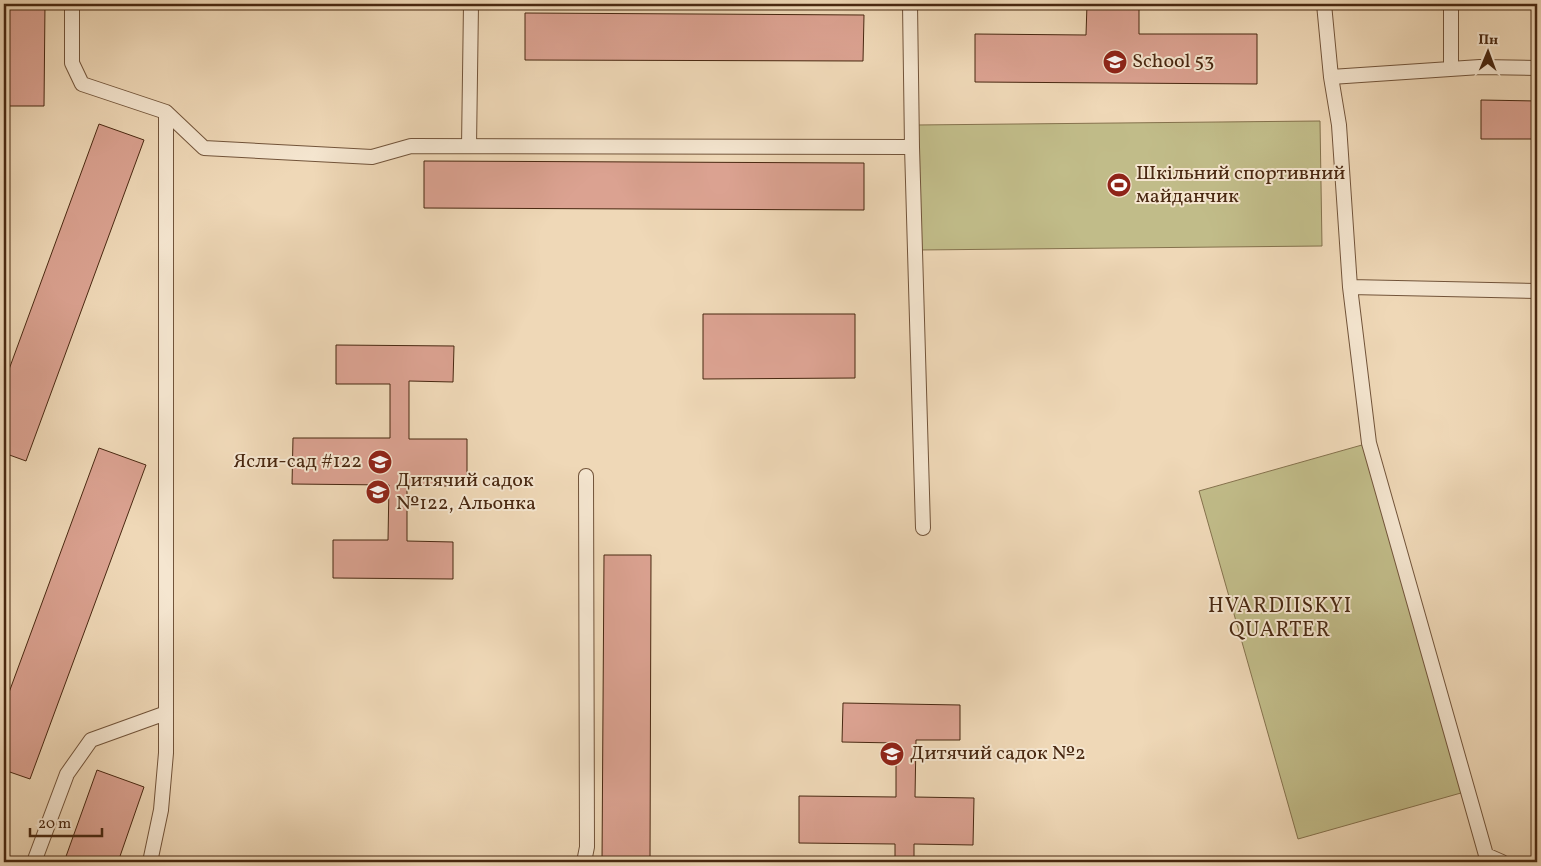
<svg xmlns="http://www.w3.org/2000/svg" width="1541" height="866" font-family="Vollkorn,serif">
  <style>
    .green { fill: #c1bc89; stroke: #85724d }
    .building { fill: #dba291; stroke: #492811 }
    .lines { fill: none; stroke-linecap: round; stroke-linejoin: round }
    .lane-casing { stroke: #72543a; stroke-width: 16 }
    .lane { stroke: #f5e6d0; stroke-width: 14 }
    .labels { text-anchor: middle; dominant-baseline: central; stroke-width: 4; stroke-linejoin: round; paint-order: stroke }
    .poi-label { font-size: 20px; fill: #492811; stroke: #f5e6d0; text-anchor: start }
    .neighbourhood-label { font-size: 21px; letter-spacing: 1px; fill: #492811; stroke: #f5e6d0 }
  </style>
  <rect width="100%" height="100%" fill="#efd8b7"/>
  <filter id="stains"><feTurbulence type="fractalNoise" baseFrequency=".004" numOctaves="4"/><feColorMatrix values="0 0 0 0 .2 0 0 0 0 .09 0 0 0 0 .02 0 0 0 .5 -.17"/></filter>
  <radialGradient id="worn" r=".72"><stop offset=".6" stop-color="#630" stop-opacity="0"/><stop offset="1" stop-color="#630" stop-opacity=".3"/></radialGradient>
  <path class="green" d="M 1320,121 L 1322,246 L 918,250 L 916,125 Z
    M 1369,443 L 1468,791 L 1298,839 L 1199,491 Z"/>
  <path class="building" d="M 4,4 L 45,4 L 44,106 L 4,106 Z
    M 1087,4 L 1139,4 L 1139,34 L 1257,34 L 1257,84 L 975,82 L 975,34 L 1086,35 Z
    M 1482,4 L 1537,4 L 1537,9 L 1482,9 Z
    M 525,13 L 864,15 L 863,61 L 525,60 Z
    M 1481,100 L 1537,101 L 1537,139 L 1481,139 Z
    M 99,124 L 144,140 L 26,461 L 4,453 L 4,383 Z
    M 424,161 L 864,163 L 864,210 L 424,208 Z
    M 703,314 L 855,314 L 855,378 L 703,379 Z
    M 336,345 L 454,346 L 453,382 L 409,381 L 409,439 L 467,439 L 467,486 L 407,486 L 407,541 L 453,542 L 453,579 L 333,578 L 333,540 L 388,540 L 389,485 L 292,484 L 293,438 L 390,438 L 390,384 L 336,384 Z
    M 99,448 L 146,465 L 30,779 L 4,770 L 4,706 Z
    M 604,555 L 651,555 L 650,862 L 602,862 Z
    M 843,703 L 960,705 L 960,740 L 916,740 L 915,797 L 974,798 L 973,845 L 914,844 L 914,862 L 895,862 L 895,844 L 799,843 L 799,796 L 896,797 L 896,743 L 842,742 Z
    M 97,770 L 144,787 L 118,862 L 64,862 Z"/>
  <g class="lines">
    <defs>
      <path id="lane" d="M 72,4 L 72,63 L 82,84 L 166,112 L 204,148 L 372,157 L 411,146 L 912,147
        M 910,4 L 912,147 L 923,528
        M 1324,4 L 1331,77 L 1339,125 L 1350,287 L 1537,291
        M 1451,69 L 1451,4
        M 1331,77 L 1480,67 L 1537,68
        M 469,146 L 471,4
        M 1350,287 L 1369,443 L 1486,855 L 1502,862
        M 34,862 L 67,774 L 91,740 L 166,713
        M 150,862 L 161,810 L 166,753 L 166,112
        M 584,862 L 587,847 L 586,476"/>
    </defs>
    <use href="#lane" class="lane-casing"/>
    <use href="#lane" class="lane"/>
  </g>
  <defs>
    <symbol id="school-disc" viewBox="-11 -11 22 22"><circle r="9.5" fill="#8f2418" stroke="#f5e6d0"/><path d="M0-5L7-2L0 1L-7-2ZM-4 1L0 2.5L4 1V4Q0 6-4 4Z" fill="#fff"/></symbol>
    <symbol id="stadium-disc" viewBox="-11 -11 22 22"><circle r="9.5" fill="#8f2418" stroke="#f5e6d0"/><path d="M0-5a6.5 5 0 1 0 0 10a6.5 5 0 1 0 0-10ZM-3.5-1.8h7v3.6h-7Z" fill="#fff"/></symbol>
  </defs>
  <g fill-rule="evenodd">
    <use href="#school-disc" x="1101" y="48" width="28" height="28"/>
    <use href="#stadium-disc" x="1105" y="171" width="28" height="28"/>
    <use href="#school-disc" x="366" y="448" width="28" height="28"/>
    <use href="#school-disc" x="364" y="478" width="28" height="28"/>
    <use href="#school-disc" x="878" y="740" width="28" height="28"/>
  </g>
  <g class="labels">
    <g class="poi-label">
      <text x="1132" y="62">School 53</text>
      <text x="1136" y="174">Шкільний спортивний<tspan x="1136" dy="23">майданчик</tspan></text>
      <text x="362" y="462" text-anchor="end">Ясли-сад #122</text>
      <text x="396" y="481">Дитячий садок<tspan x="396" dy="23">№122, Альонка</tspan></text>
      <text x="910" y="754">Дитячий садок №2</text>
    </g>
    <g class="neighbourhood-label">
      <text x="1280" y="606">HVARDIISKYI<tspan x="1280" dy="24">QUARTER</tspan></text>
    </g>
  </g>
  <rect width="1541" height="866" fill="none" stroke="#efd8b7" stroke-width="20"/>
  <rect x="5" y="5" width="1531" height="856" fill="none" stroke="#492811" stroke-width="2.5"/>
  <rect x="10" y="10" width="1521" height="846" fill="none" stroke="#492811"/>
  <g transform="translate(1488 52) rotate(1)" stroke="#f5e6d0" stroke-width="4" paint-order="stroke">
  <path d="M0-4L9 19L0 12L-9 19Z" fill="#492811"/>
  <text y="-8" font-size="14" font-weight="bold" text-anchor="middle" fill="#492811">Пн</text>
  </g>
  <path d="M30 828v8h72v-8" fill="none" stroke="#492811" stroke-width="2.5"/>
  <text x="38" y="828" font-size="15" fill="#492811" stroke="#f5e6d0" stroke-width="4" paint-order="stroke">20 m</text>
  <rect width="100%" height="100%" filter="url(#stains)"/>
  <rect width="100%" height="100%" fill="url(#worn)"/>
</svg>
